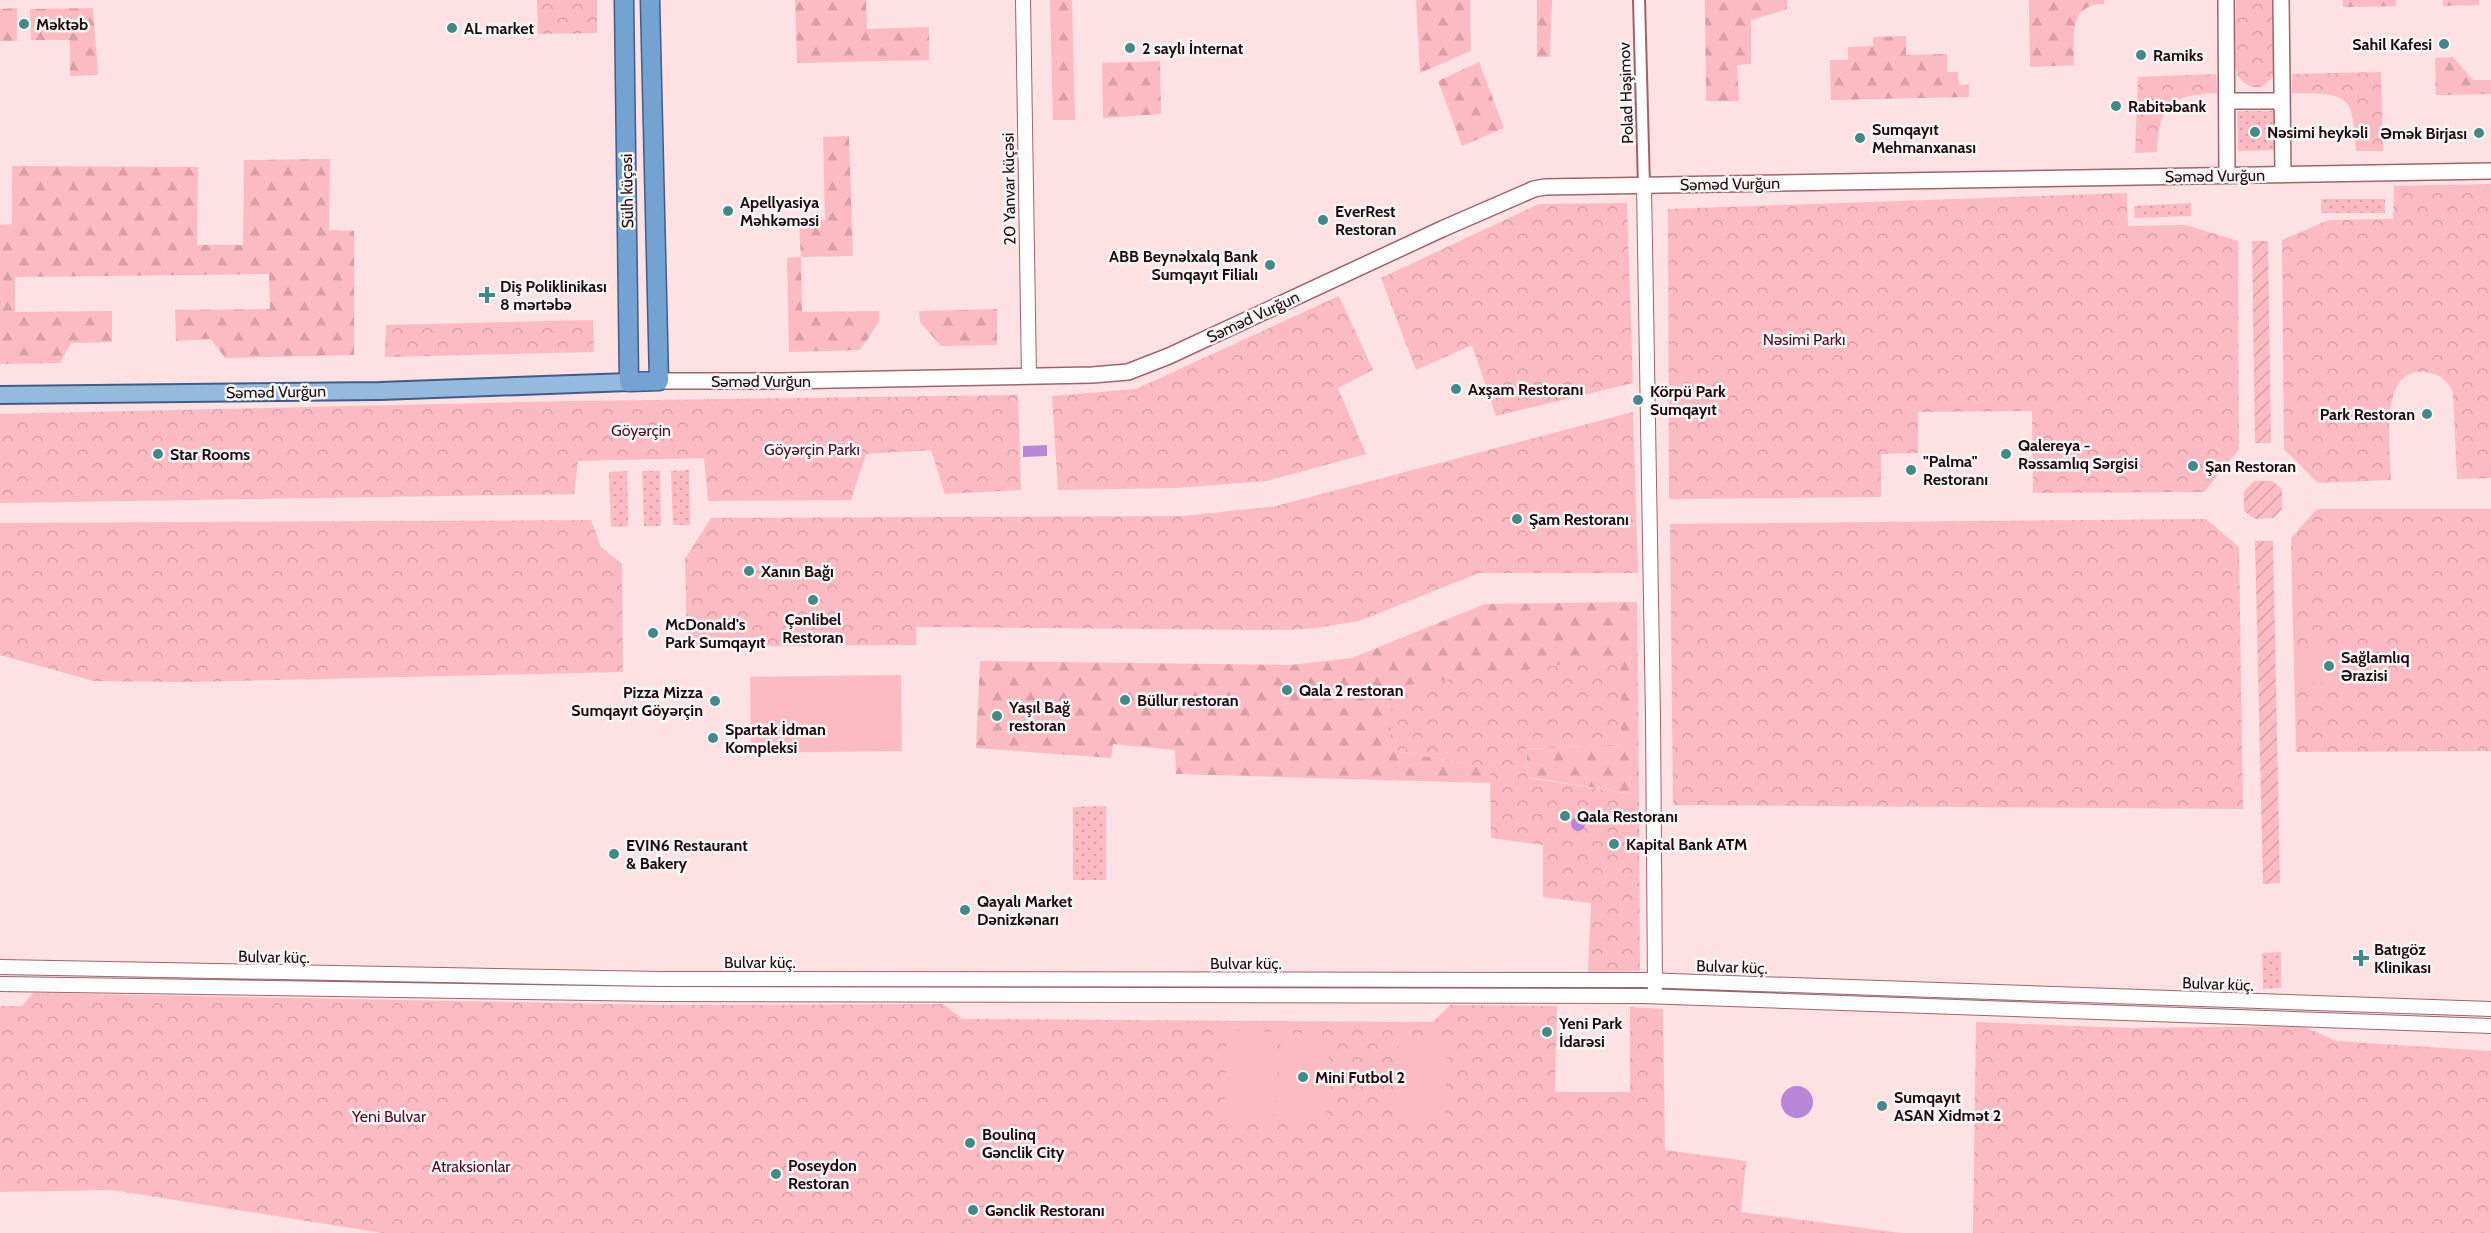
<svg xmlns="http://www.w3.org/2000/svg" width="2491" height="1233" font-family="Cabin,sans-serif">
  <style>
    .grass { fill: url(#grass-dots) }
    .forest { fill: url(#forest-firs) }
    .park { fill: url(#park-crowns) }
    .garden { fill: url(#garden-furrows) }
    .pitch { fill: #fcbbc2 }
    .water { fill: #b886d8 }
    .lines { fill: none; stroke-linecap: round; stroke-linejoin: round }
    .minor-casing { stroke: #a1636b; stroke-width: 14 }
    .tertiary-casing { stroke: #a1636b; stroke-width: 16 }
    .secondary-casing { stroke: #a1636b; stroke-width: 18 }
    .primary-casing { stroke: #405d87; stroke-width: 20 }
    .trunk-casing { stroke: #405d87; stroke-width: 21 }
    .minor { stroke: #fff; stroke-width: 10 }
    .tertiary { stroke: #fff; stroke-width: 14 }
    .secondary { stroke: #fff; stroke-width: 15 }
    .primary { stroke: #96b9de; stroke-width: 16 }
    .trunk { stroke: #73a2d3; stroke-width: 18 }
    .poi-dot { fill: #428a86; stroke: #f6f6f6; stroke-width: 2 }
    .labels { text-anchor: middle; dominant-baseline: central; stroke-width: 5; stroke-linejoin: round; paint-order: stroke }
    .poi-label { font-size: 16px; font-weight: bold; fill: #21090d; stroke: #f6f6f6; text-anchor: start }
    .street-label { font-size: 16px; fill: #21090d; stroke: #f6f6f6 }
    .park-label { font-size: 16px; fill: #4f0f1e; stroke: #f6f6f6 }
  </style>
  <defs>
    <pattern id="grass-dots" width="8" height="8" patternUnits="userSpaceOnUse" patternTransform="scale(1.5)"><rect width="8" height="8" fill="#fcbbc2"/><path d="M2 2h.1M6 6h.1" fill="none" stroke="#d89fa6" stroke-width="1.8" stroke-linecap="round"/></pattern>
    <pattern id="forest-firs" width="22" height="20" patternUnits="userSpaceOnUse" patternTransform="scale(1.5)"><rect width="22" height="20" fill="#fcbbc2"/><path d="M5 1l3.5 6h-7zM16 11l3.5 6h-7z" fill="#d89fa6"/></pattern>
    <pattern id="park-crowns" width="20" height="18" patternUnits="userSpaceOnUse" patternTransform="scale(1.5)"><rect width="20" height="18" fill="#fcbbc2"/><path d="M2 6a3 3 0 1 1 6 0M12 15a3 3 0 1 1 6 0" fill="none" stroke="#d89fa6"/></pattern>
    <pattern id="garden-furrows" width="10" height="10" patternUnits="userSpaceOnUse" patternTransform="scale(1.5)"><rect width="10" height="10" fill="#fcbbc2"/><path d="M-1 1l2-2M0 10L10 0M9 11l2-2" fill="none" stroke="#d89fa6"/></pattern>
  </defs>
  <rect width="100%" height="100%" fill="#fee1e3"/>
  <path class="grass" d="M 2237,111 L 2275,111 L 2276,150 L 2238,151 Z
    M 2321,199 L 2385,199 L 2385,213 L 2321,213 Z
    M 2191,203 L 2191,216 L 2135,218 L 2134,206 Z
    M 689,470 L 690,525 L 673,525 L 671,471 Z
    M 627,471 L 628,526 L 611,527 L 609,472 Z
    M 642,471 L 660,471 L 661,526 L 644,526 Z
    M 1106,806 L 1106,880 L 1073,880 L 1073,807 Z
    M 2281,952 L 2281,988 L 2263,989 L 2262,953 Z"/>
  <path class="forest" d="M 795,0 L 866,0 L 867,29 L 929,27 L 929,60 L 797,63 Z
    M 1050,0 L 1072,0 L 1075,120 L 1053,120 Z
    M 1416,0 L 1470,0 L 1471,51 L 1420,73 Z
    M 1537,0 L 1552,0 L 1550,57 L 1537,57 Z
    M 1705,0 L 1787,0 L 1787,9 L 1751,20 L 1751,64 L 1737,65 L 1739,101 L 1706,101 Z
    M 2029,0 L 2104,0 L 2104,4 C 2067,4 2074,39 2074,65 L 2030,67 Z
    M 2343,0 L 2396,0 L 2396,6 L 2343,7 Z
    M 2443,0 L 2479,0 L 2479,5 L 2443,6 Z
    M 17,8 L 17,41 L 0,41 L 0,9 Z
    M 93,8 L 98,75 L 70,76 L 70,40 L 31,40 L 30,9 Z
    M 1906,36 L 1906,55 L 1947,54 L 1947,72 L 1958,72 L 1959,85 L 1969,85 L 1969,97 L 1831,100 L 1830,60 L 1848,60 L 1848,47 L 1873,46 L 1873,37 Z
    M 2453,57 L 2473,80 L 2491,80 L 2491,94 L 2436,95 L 2435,58 Z
    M 1160,61 L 1161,114 L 1103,118 L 1102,63 Z
    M 1479,62 L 1504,128 L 1462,146 L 1438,81 Z
    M 849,136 L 853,256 L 801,257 L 802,312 L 879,311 L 879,322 L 860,350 L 789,352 L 787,258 L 801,257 L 799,221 L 825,220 L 823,137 Z
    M 330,159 L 329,230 L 354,231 L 354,355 L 225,358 L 211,339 L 176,341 L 175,310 L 270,309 L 269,274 L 15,277 L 15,312 L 112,311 L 112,342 L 71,343 L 60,363 L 0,364 L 0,225 L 12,224 L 12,166 L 198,167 L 197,245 L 243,245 L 244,160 Z
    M 997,309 L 997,345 L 941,346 L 920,322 L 919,311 Z
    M 1637,602 L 1639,795 L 1528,777 L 1526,749 L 1621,744 L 1620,657 L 1390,750 L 1490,768 L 1491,783 L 1176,774 L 1175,750 L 1113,744 L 1111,758 L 976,748 L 980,661 L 1290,665 L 1352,658 L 1485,604 Z"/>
  <path class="park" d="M 537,0 L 597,0 L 597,33 L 538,34 Z
    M 2236,0 L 2273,0 L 2273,76 C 2267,83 2262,89 2253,87 C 2248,86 2241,81 2238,76 C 2232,62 2236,17 2236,0 Z
    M 2381,72 L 2383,151 L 2356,151 C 2353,93 2349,94 2292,93 L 2292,74 Z
    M 2216,74 L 2217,93 C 2168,96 2160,103 2157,152 L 2135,153 L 2138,77 Z
    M 2491,184 L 2491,478 L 2457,479 L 2453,393 C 2448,380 2440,374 2425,372 C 2377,366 2391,451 2391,480 L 2318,483 L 2284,449 L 2282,240 L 2329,220 L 2393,219 L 2394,186 Z
    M 2127,193 L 2128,226 L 2186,225 L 2238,241 L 2239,449 L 2204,492 L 2033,493 L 2032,411 L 1918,412 L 1918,453 L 1881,454 L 1881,497 L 1669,499 L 1668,209 Z
    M 1627,203 L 1633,383 L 1496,416 L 1472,345 L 1416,370 L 1381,278 L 1539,204 Z
    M 1339,296 L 1373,370 L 1338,388 L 1366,454 L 1266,481 L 1177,488 L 1058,490 L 1052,396 L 1136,389 Z
    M 593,320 L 594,352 L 385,357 L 386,325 Z
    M 1018,395 L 1021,490 L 945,494 L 931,450 L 866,454 L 851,500 L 708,501 L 704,458 L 578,461 L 574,494 L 0,503 L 0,414 L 577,401 Z
    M 1633,412 L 1638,573 L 1479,573 L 1359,621 L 1315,628 L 1286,630 L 916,627 L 916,645 L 687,647 L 685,559 L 711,518 L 1184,516 L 1276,506 Z
    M 2317,509 L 2491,509 L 2491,751 L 2296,752 L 2291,538 Z
    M 2206,519 L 2239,547 L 2243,809 L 1673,805 L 1670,524 Z
    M 591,520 L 601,547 L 622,564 L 623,672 L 187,682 L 94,681 L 0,655 L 0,523 Z
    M 1621,657 L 1621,744 L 1526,749 L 1528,778 L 1639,795 L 1640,971 L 1588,972 L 1591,903 L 1543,897 L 1543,845 L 1491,838 L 1490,768 L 1390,750 L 1392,687 Z
    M 33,993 L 661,1005 L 943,1004 L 962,1019 L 1433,1022 L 1450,1005 L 1557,1006 L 1555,1092 L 1630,1092 L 1630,1007 L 1663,1009 L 1665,1150 L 1746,1161 L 1741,1212 L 1901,1233 L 382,1233 L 112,1190 L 0,1192 L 0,1006 L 22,1006 Z
    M 1976,1022 L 2129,1028 L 2303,1026 L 2336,1041 L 2491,1051 L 2491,1233 L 1973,1233 Z"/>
  <path class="garden" d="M 2252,241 L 2268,241 L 2271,443 L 2255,443 Z
    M 2254,481 L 2272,481 L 2282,489 L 2282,509 L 2273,518 L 2255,519 L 2244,511 L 2244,491 Z
    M 2255,541 L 2273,541 L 2280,883 L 2263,884 Z"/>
  <path class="pitch" d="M 2362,645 L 2363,682 L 2297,683 L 2296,647 Z
    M 901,675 L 902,751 L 751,753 L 750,677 Z
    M 1227,1030 L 1276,1032 L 1272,1119 L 1224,1117 Z
    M 1281,1033 L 1329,1035 L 1326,1122 L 1277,1120 Z
    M 1399,1034 L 1448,1036 L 1444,1122 L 1395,1120 Z"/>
  <path class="water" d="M 1047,445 L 1047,456 L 1023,457 L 1023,446 Z
    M1571 824a7 7 0 1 1 14 0a7 7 0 1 1-14 0Z
    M1781 1102a16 16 0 1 1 32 0a16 16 0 1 1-32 0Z"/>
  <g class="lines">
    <defs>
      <path id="minor" d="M 1639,0 L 1644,186"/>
      <path id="tertiary" d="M 1023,0 L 1029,376
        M 1644,186 L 1653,717 L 1655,988
        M 0,967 L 661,979 L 1643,980 L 2491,1009
        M 0,984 L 661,994 L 1643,996 L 2491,1026"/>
      <path id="secondary" d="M 2226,0 L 2227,175
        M 2281,0 L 2283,175
        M 2227,101 L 2282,101
        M 659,381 L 782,381 L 1092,375 L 1128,372 L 1169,356 L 1442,229 L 1534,189 L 1545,187 L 2491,171"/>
      <path id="primary" d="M 0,395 L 380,391 L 629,382"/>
      <path id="trunk" d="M 624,0 L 629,382 L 659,381 L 650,0"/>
    </defs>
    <use href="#minor" class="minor-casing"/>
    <use href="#tertiary" class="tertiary-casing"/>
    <use href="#secondary" class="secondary-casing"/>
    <use href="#primary" class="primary-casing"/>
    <use href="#trunk" class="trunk-casing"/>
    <use href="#minor" class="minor"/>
    <use href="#tertiary" class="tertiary"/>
    <use href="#secondary" class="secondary"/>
    <use href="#primary" class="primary"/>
    <use href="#trunk" class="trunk"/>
  </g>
  <g class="poi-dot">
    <circle cx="24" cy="24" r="6"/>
    <circle cx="452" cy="28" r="6"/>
    <circle cx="2444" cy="44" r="6"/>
    <circle cx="1130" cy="48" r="6"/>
    <circle cx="2141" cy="55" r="6"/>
    <circle cx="2116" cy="106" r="6"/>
    <circle cx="2255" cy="132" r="6"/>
    <circle cx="2479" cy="133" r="6"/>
    <circle cx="1860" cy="138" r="6"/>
    <circle cx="728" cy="211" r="6"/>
    <circle cx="1323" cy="220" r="6"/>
    <circle cx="1270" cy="265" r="6"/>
    <path d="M484 286h6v6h6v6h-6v6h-6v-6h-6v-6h6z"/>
    <circle cx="1456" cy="389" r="6"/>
    <circle cx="1638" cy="400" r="6"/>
    <circle cx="2427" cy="414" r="6"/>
    <circle cx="158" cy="454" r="6"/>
    <circle cx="2006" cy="454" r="6"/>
    <circle cx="2193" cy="466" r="6"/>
    <circle cx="1911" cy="470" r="6"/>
    <circle cx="1517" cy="519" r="6"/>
    <circle cx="749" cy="571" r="6"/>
    <circle cx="813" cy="600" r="6"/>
    <circle cx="653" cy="633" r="6"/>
    <circle cx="2329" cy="666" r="6"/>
    <circle cx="1287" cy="690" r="6"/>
    <circle cx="1125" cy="700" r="6"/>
    <circle cx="715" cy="701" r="6"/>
    <circle cx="997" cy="716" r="6"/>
    <circle cx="713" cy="738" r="6"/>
    <circle cx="1565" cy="816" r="6"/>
    <circle cx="1614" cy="844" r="6"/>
    <circle cx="614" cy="854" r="6"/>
    <circle cx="965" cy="910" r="6"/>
    <path d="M2358 949h6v6h6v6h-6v6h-6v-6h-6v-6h6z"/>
    <circle cx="1547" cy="1032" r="6"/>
    <circle cx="1303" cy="1077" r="6"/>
    <circle cx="1882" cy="1106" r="6"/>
    <circle cx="970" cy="1143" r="6"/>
    <circle cx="776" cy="1174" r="6"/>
    <circle cx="973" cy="1210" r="6"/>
  </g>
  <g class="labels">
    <g class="poi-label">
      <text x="36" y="24">Məktəb</text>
      <text x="464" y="28">AL market</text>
      <text x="2432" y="44" text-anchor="end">Sahil Kafesi</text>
      <text x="1142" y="48">2 saylı İnternat</text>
      <text x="2153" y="55">Ramiks</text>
      <text x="2128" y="106">Rabitəbank</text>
      <text x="1872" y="129">Sumqayıt<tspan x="1872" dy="18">Mehmanxanası</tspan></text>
      <text x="2267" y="132">Nəsimi heykəli</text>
      <text x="2467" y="133" text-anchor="end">Əmək Birjası</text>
      <text x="740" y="202">Apellyasiya<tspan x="740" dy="18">Məhkəməsi</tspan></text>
      <text x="1335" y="211">EverRest<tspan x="1335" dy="18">Restoran</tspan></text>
      <text x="1258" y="256" text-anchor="end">ABB Beynəlxalq Bank<tspan x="1258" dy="18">Sumqayıt Filialı</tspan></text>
      <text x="500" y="286">Diş Poliklinikası<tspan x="500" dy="18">8 mərtəbə</tspan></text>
      <text x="1468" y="389">Axşam Restoranı</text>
      <text x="1650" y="391">Körpü Park<tspan x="1650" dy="18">Sumqayıt</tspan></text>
      <text x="2415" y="414" text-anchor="end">Park Restoran</text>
      <text x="2018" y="445">Qalereya -<tspan x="2018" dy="18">Rəssamlıq Sərgisi</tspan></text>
      <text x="170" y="454">Star Rooms</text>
      <text x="1923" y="461">"Palma"<tspan x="1923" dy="18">Restoranı</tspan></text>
      <text x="2205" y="466">Şan Restoran</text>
      <text x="1529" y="519">Şam Restoranı</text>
      <text x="761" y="571">Xanın Bağı</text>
      <text x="813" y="619" text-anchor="middle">Çənlibel<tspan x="813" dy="18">Restoran</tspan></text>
      <text x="665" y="624">McDonald's<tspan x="665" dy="18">Park Sumqayıt</tspan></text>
      <text x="2341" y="657">Sağlamlıq<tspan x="2341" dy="18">Ərazisi</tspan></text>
      <text x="1299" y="690">Qala 2 restoran</text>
      <text x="703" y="692" text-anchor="end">Pizza Mizza<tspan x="703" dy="18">Sumqayıt Göyərçin</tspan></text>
      <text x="1137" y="700">Büllur restoran</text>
      <text x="1009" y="707">Yaşıl Bağ<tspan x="1009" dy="18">restoran</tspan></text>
      <text x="725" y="729">Spartak İdman<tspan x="725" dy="18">Kompleksi</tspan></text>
      <text x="1577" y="816">Qala Restoranı</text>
      <text x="1626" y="844">Kapital Bank ATM</text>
      <text x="626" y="845">EVIN6 Restaurant<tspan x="626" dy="18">&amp; Bakery</tspan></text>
      <text x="977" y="901">Qayalı Market<tspan x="977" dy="18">Dənizkənarı</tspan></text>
      <text x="2374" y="949">Batıgöz<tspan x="2374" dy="18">Klinikası</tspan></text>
      <text x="1559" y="1023">Yeni Park<tspan x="1559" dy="18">İdarəsi</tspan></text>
      <text x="1315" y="1077">Mini Futbol 2</text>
      <text x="1894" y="1097">Sumqayıt<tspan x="1894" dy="18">ASAN Xidmət 2</tspan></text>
      <text x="982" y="1134">Boulinq<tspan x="982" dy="18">Gənclik City</tspan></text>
      <text x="788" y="1165">Poseydon<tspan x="788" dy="18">Restoran</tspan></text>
      <text x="985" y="1210">Gənclik Restoranı</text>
    </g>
    <g class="street-label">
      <text transform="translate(1626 93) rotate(-92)">Polad Həşimov</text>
      <text transform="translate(2215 176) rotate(-1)">Səməd Vurğun</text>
      <text transform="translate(1730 184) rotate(-1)">Səməd Vurğun</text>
      <text transform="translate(1009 189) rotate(-91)">20 Yanvar küçəsi</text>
      <text transform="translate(627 191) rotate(-91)">Sülh küçəsi</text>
      <text transform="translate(1253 317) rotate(-25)">Səməd Vurğun</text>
      <text x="761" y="381">Səməd Vurğun</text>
      <text transform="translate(276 392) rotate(-1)">Səməd Vurğun</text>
      <text transform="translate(274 957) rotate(1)">Bulvar küç.</text>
      <text x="760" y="962">Bulvar küç.</text>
      <text x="1246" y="963">Bulvar küç.</text>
      <text transform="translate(1732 967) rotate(2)">Bulvar küç.</text>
      <text transform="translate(2218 984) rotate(2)">Bulvar küç.</text>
    </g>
    <g class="park-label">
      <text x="1804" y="339">Nəsimi Parkı</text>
      <text x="641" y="430">Göyərçin</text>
      <text x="812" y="449">Göyərçin Parkı</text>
      <text x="389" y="1116">Yeni Bulvar</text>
      <text x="471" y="1166">Atraksionlar</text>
    </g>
  </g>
</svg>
